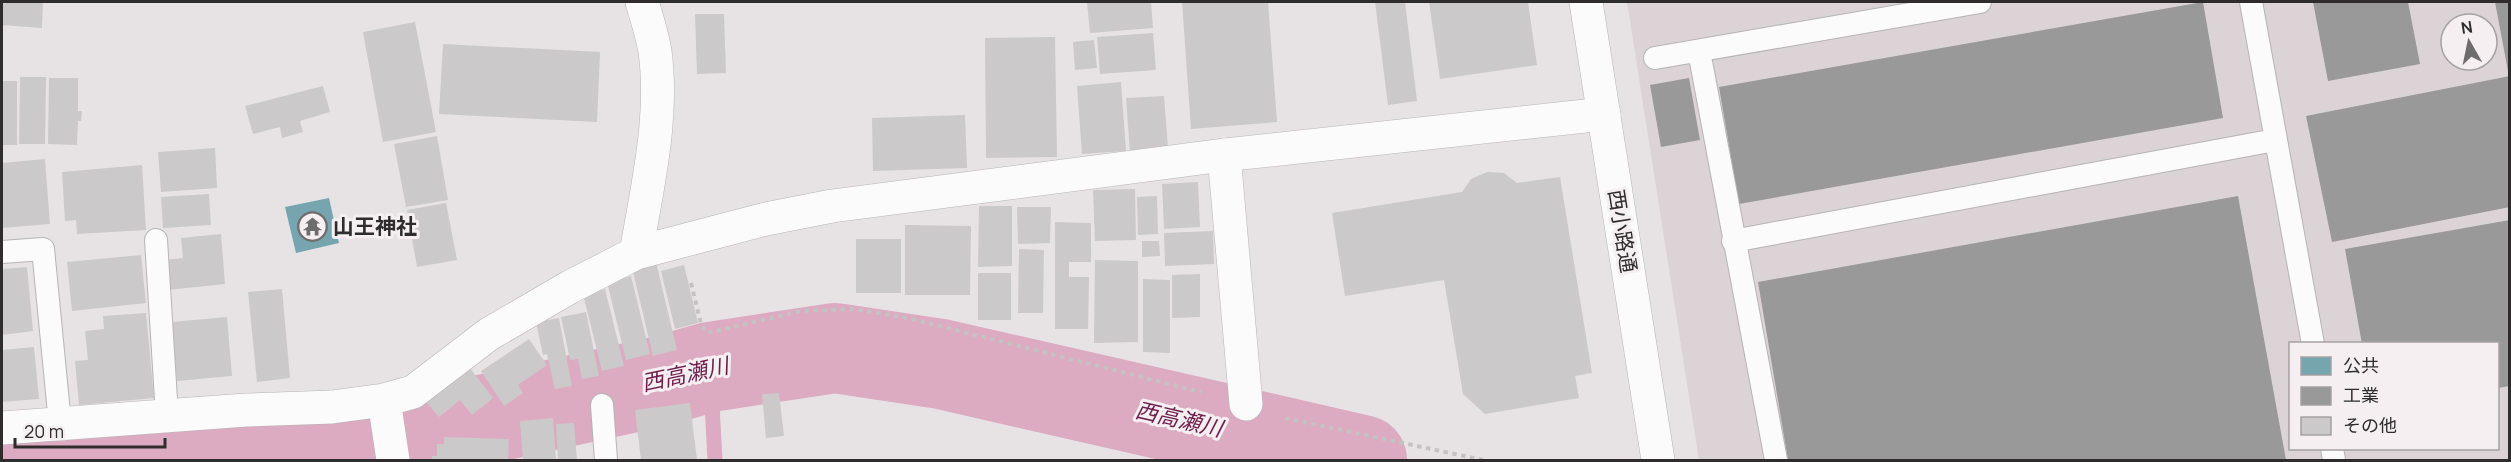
<svg xmlns="http://www.w3.org/2000/svg" width="2511" height="462" font-family="Manrope,'Noto Sans JP',sans-serif">
  <style>
    .built { fill: #dbd3d6; fill-rule: evenodd }
    .public { fill: #76a5af }
    .industry { fill: #999 }
    .lines { fill: none; stroke-linecap: round; stroke-linejoin: round }
    .stream { stroke: #dcaac1; stroke-width: 15 }
    .river { stroke: #dcaac1; stroke-width: 90 }
    .building { fill: #ccc9ca }
    .service-casing { stroke: #b6b4b5; stroke-width: 24 }
    .minor-casing { stroke: #b6b4b5; stroke-width: 34 }
    .tertiary-casing { stroke: #b6b4b5; stroke-width: 34 }
    .path { stroke: #c4c2c3; stroke-width: 4; stroke-dasharray: 4.5 4.5; stroke-linecap: butt }
    .service { stroke: #fbfbfb; stroke-width: 22 }
    .minor { stroke: #fbfbfb; stroke-width: 33 }
    .tertiary { stroke: #fbfbfb; stroke-width: 33 }
    .labels { text-anchor: middle; dominant-baseline: central; stroke-width: 6; stroke-linejoin: round; paint-order: stroke }
    .poi-label { font-size: 21px; font-weight: bold; fill: #2e2c2d; stroke: #f5eff2; text-anchor: start }
    .street-label { font-size: 21px; fill: #2e2c2d; stroke: #f5eff2 }
    .water-label { font-size: 22px; font-style: italic; fill: #6f1e4b; stroke: #f5eff2 }
  </style>
  <rect width="100%" height="100%" fill="#e7e3e5"/>
  <path class="built" d="M 1627,2 L 2509,2 L 2509,460 L 1699,460 ZM 2451,24 L 2487,24 L 2487,60 L 2451,60 ZM 2290,344 L 2498,344 L 2498,448 L 2290,448 Z"/>
  <path class="public" d="M 329,198 L 339,243 L 296,253 L 285,207 Z"/>
  <path class="industry" d="M 2203,2 L 2223,118 L 1739,204 L 1719,87 Z
    M 2313,2 L 2408,2 L 2420,64 L 2328,81 Z
    M 2495,2 L 2510,2 L 2510,71 L 2508,71 Z
    M 2510,76 L 2510,207 L 2332,242 L 2306,116 Z
    M 1689,78 L 1700,140 L 1661,147 L 1650,85 Z
    M 2238,196 L 2286,460 L 1788,460 L 1758,282 Z
    M 2510,220 L 2510,386 L 2498,388 L 2498,344 L 2362,344 L 2345,249 Z"/>
  <g class="lines">
    <path class="stream" d="M 710,367 L 715,460"/>
    <path class="river" d="M 2,458 L 333,435 L 425,435 L 477,421 L 657,382 L 710,367 L 835,348 L 941,364 L 1362,460"/>
  </g>
  <path class="building" d="M 2,2 L 43,2 L 42,28 L 2,25 Z
    M 1087,2 L 1151,2 L 1153,28 L 1090,33 Z
    M 1182,2 L 1268,2 L 1277,122 L 1191,129 Z
    M 1375,2 L 1405,2 L 1417,101 L 1388,105 Z
    M 1429,2 L 1528,2 L 1537,65 L 1440,79 Z
    M 695,14 L 724,14 L 726,73 L 697,74 Z
    M 415,22 L 436,132 L 383,142 L 363,32 Z
    M 1153,33 L 1156,70 L 1100,74 L 1097,37 Z
    M 1055,37 L 1057,157 L 986,158 L 985,38 Z
    M 1094,40 L 1097,68 L 1075,70 L 1073,42 Z
    M 443,44 L 600,52 L 597,122 L 439,114 Z
    M 20,77 L 46,77 L 45,144 L 19,144 Z
    M 49,78 L 78,78 L 78,111 L 82,111 L 81,121 L 78,121 L 77,145 L 48,144 Z
    M 2,81 L 17,81 L 17,145 L 2,145 Z
    M 1121,82 L 1126,151 L 1082,154 L 1077,86 Z
    M 323,86 L 330,112 L 300,121 L 303,132 L 282,138 L 280,127 L 253,134 L 245,106 Z
    M 1164,96 L 1168,148 L 1130,152 L 1126,98 Z
    M 965,115 L 967,168 L 873,171 L 872,118 Z
    M 437,136 L 448,200 L 406,207 L 394,144 Z
    M 215,148 L 217,188 L 161,192 L 158,152 Z
    M 45,159 L 50,224 L 2,228 L 2,163 Z
    M 142,165 L 146,230 L 77,234 L 76,220 L 65,221 L 62,172 Z
    M 1487,172 L 1504,173 L 1517,183 L 1560,177 L 1592,373 L 1575,376 L 1579,398 L 1485,414 L 1463,394 L 1444,280 L 1345,296 L 1332,213 L 1462,192 L 1471,179 Z
    M 1198,182 L 1200,227 L 1164,229 L 1162,184 Z
    M 1135,189 L 1136,240 L 1095,241 L 1093,190 Z
    M 209,194 L 211,225 L 163,228 L 161,197 Z
    M 1157,196 L 1158,234 L 1138,235 L 1137,197 Z
    M 446,203 L 457,260 L 417,267 L 407,210 Z
    M 979,206 L 1012,206 L 1012,266 L 978,267 Z
    M 1017,207 L 1051,207 L 1050,243 L 1018,244 Z
    M 1055,222 L 1091,223 L 1091,262 L 1069,262 L 1069,277 L 1089,277 L 1088,329 L 1055,329 Z
    M 905,225 L 971,226 L 970,295 L 905,295 Z
    M 1213,231 L 1214,264 L 1165,266 L 1164,233 Z
    M 221,234 L 225,284 L 167,290 L 164,260 L 183,258 L 181,238 Z
    M 856,239 L 901,239 L 901,293 L 856,293 Z
    M 1142,241 L 1159,241 L 1160,256 L 1142,257 Z
    M 1019,249 L 1044,250 L 1043,313 L 1018,313 Z
    M 141,255 L 146,303 L 72,311 L 67,262 Z
    M 1095,260 L 1138,261 L 1138,342 L 1094,343 Z
    M 656,262 L 677,350 L 653,356 L 632,268 Z
    M 684,265 L 698,323 L 675,329 L 661,271 Z
    M 27,267 L 33,331 L 2,335 L 2,269 Z
    M 978,273 L 1011,273 L 1011,320 L 978,320 Z
    M 1200,274 L 1200,317 L 1172,318 L 1172,275 Z
    M 631,276 L 650,354 L 626,360 L 607,282 Z
    M 1143,279 L 1170,280 L 1170,353 L 1143,352 Z
    M 282,289 L 290,378 L 257,382 L 248,292 Z
    M 605,289 L 624,366 L 602,371 L 583,294 Z
    M 586,312 L 599,376 L 582,379 L 578,359 L 570,360 L 561,317 Z
    M 146,313 L 154,398 L 79,405 L 75,361 L 88,360 L 85,331 L 104,329 L 103,316 Z
    M 227,317 L 232,376 L 177,381 L 172,322 Z
    M 559,318 L 572,386 L 555,389 L 547,354 L 543,355 L 536,322 Z
    M 529,339 L 547,365 L 518,385 L 523,393 L 504,406 L 481,371 Z
    M 34,347 L 39,399 L 2,402 L 2,350 Z
    M 466,363 L 493,398 L 472,415 L 460,400 L 439,417 L 422,397 Z
    M 779,393 L 784,436 L 766,438 L 762,394 Z
    M 690,403 L 697,460 L 641,460 L 635,410 Z
    M 553,418 L 556,460 L 523,460 L 520,421 Z
    M 574,423 L 577,460 L 558,460 L 556,424 Z
    M 444,437 L 509,439 L 508,460 L 432,460 L 432,456 L 437,456 L 437,444 L 444,444 Z"/>
  <g class="lines">
    <defs>
      <path id="service" d="M 2251,2 L 2313,344
        M 1699,51 L 1776,460
        M 1655,58 L 1980,2
        M 156,240 L 167,415
        M 1733,241 L 2275,140
        M 2,252 L 43,249 L 60,423
        M 602,405 L 606,460
        M 2332,448 L 2334,460"/>
      <path id="minor" d="M 1224,155 L 1246,404
        M 636,253 C 647,188 664,118 655,51 C 652,35 647,18 642,2
        M 384,400 L 393,460
        M 2,428 L 246,410 L 332,407 L 384,400 L 413,392 L 489,334 L 570,287 L 636,253 L 766,219 L 832,206 L 1224,155 L 1604,114"/>
      <path id="tertiary" d="M 1586,2 L 1658,460"/>
    </defs>
    <use href="#service" class="service-casing"/>
    <use href="#minor" class="minor-casing"/>
    <use href="#tertiary" class="tertiary-casing"/>
    <path class="path" d="M 691,283 L 701,324 L 707,333 L 801,311 L 852,309 L 908,318 L 1201,392
      M 1285,418 L 1483,460"/>
    <use href="#service" class="service"/>
    <use href="#minor" class="minor"/>
    <use href="#tertiary" class="tertiary"/>
  </g>
  <defs>
    <symbol id="temple-ring" viewBox="-11 -11 22 22"><circle r="9.5" fill="#f5eff2" stroke="#6f6c6d" stroke-width="1.5"/><path d="M0-6L5-2H3V0L6.5 2.5H4V6H1.5V3h-3V6H-4V2.5H-6.5L-3 0V-2H-5Z" fill="#6f6c6d"/></symbol>
  </defs>
  <g fill-rule="evenodd">
    <use href="#temple-ring" x="296" y="210" width="33" height="33"/>
  </g>
  <g class="labels">
    <g class="poi-label">
      <text x="333" y="226">山王神社</text>
    </g>
    <g class="street-label">
      <text transform="translate(1623 231) rotate(81)">西小路通</text>
    </g>
    <g class="water-label">
      <text transform="translate(685 374) rotate(-12)">西高瀬川</text>
      <text transform="translate(1179 419) rotate(13)">西高瀬川</text>
    </g>
  </g>
  <rect width="2511" height="462" fill="none" stroke="#2e2c2d" stroke-width="6"/>
  <rect x="2289" y="342" width="210" height="108" fill="#f5eff2" stroke="#a5a1a3" stroke-width="1.5"/>
  <rect x="2301" y="357" width="30" height="18" fill="#76a5af" stroke="#a5a1a3" stroke-width="1.5"/>
  <text x="2343" y="372" font-size="18" fill="#2e2c2d">公共</text>
  <rect x="2301" y="387" width="30" height="18" fill="#999999" stroke="#a5a1a3" stroke-width="1.5"/>
  <text x="2343" y="402" font-size="18" fill="#2e2c2d">工業</text>
  <rect x="2301" y="417" width="30" height="18" fill="#ccc9ca" stroke="#a5a1a3" stroke-width="1.5"/>
  <text x="2343" y="432" font-size="18" fill="#2e2c2d">その他</text>
  <g transform="translate(2469 42) rotate(351)"><circle r="28" fill="#f5eff2" stroke="#a5a1a3" stroke-width="1.5"/>
  <path d="M0-4.5L10 22L0 15L-10 22Z" fill="#6f6c6d"/>
  <text y="-9" font-size="16" font-weight="bold" text-anchor="middle" fill="#2e2c2d">N</text>
  </g>
  <path d="M15 438v9h150v-9" fill="none" stroke="#2e2c2d" stroke-width="3"/>
  <text x="24" y="438" font-size="18" fill="#2e2c2d" stroke="#f5eff2" stroke-width="4.5" paint-order="stroke">20 m</text>
</svg>
